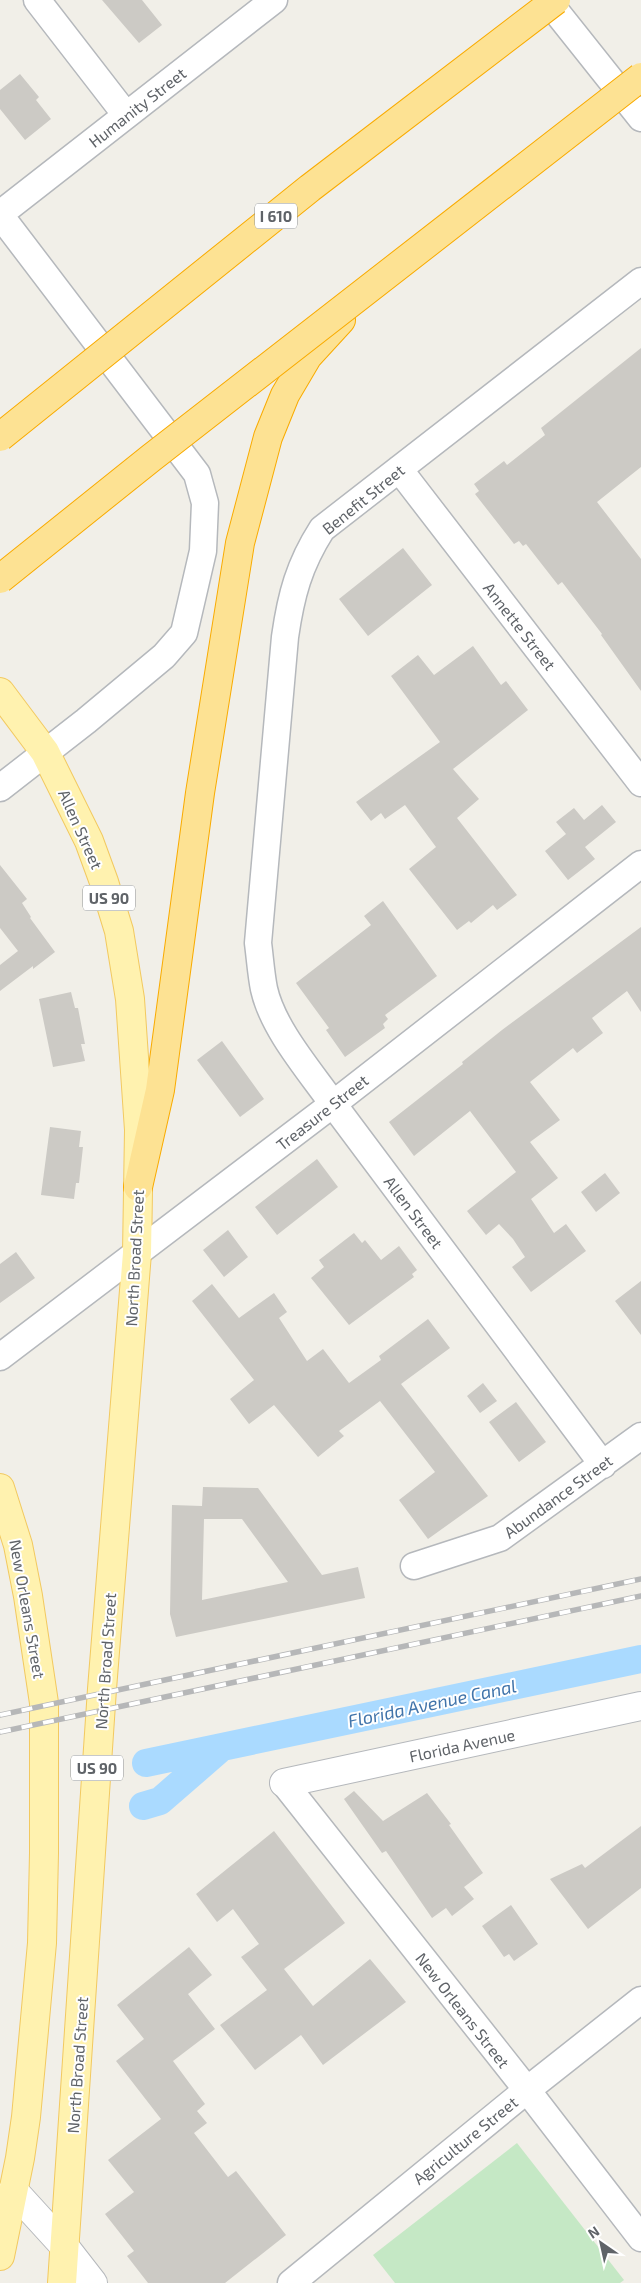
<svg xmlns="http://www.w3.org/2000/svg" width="641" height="2283" font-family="'Exo 2',sans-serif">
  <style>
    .green { fill: #c5e8c5 }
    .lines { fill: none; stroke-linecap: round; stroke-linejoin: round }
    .canal { stroke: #aadaff; stroke-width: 28 }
    .building { fill: #cccac5; fill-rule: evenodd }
    .minor-casing { stroke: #b5b8bc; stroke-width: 29 }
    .tertiary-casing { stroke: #b5b8bc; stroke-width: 30 }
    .primary-casing { stroke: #f2c960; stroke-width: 30 }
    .motorway-casing { stroke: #f9ab00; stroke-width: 30 }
    .minor { stroke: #fff; stroke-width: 26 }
    .tertiary { stroke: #fff; stroke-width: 28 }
    .primary { stroke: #fff2af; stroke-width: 28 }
    .motorway { stroke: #fde293; stroke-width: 28 }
    .rail-casing { stroke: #b6b7b8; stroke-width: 5.5 }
    .rail { stroke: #fff; stroke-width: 4; stroke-dasharray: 11; stroke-linecap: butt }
    .motorway-bridge-casing { stroke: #f9ab00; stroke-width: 30; stroke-linecap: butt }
    .motorway-bridge { stroke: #fde293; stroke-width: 28 }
    .labels { text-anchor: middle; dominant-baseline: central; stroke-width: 4; stroke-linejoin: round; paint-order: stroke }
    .shield { fill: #fff; stroke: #8f9295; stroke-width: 1 }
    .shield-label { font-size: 15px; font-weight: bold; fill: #5f6368 }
    .street-label { font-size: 16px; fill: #5f6368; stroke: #fff }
    .water-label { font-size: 18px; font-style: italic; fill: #4174aa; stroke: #fff }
  </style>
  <rect width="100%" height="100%" fill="#f1efe8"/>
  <path class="green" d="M 517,2143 L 624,2280 L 620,2283 L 395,2283 L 373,2255 Z"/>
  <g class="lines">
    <path class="canal" d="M 146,1763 L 641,1659
      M 143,1806 L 160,1801 L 221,1748"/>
  </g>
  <path class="building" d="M 102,0 L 142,0 L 162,25 L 139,43 Z
    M 20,74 L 39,97 L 36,100 L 51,119 L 25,140 L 0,109 L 0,90 Z
    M 641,348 L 641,467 L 597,502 L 641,559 L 641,691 L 601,635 L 602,634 L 562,582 L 558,585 L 526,544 L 523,546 L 519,541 L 514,544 L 475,494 L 479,491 L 474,484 L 504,461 L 507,465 L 545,435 L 541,428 Z
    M 403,548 L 432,585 L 368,636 L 339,599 Z
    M 473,646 L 501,685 L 506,681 L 528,710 L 453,769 L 479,799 L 457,818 L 517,895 L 497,910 L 493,905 L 471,923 L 469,921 L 457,930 L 409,869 L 436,847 L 405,805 L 385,819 L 381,813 L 371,821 L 356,802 L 440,742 L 391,676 L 418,655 L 434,675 Z
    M 602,805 L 616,822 L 585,847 L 595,859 L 568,880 L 545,851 L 566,834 L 556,822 L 574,808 L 584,820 Z
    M 0,865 L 27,899 L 22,903 L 31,917 L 30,918 L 55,952 L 33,969 L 33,966 L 0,991 L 0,965 L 18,951 L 0,928 Z
    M 383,901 L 437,976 L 385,1015 L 388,1019 L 383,1024 L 385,1028 L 345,1057 L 326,1030 L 329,1028 L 296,983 L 371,925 L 364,916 Z
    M 641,927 L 641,1012 L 627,991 L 592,1018 L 603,1033 L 577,1053 L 573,1048 L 530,1082 L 560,1120 L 530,1142 L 558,1178 L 531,1199 L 554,1233 L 566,1224 L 586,1251 L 531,1292 L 512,1267 L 525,1257 L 513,1239 L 499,1224 L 486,1235 L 467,1211 L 516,1172 L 470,1111 L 414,1156 L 389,1122 L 463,1064 L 462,1062 L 502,1030 Z
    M 71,992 L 75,1008 L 78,1008 L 85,1044 L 81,1044 L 85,1061 L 53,1067 L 39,999 Z
    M 222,1041 L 264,1099 L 240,1117 L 197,1060 Z
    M 50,1127 L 81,1131 L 79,1147 L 83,1147 L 79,1183 L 76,1183 L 74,1199 L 41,1195 Z
    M 317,1159 L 338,1187 L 277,1235 L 255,1207 Z
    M 605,1173 L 620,1193 L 596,1212 L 581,1192 Z
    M 228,1230 L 248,1257 L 224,1277 L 203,1250 Z
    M 354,1233 L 362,1243 L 365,1240 L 381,1260 L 399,1246 L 417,1270 L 412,1274 L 414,1277 L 349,1325 L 311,1278 L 324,1267 L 319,1260 Z
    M 16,1252 L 35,1278 L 0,1303 L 0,1264 Z
    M 641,1281 L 641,1335 L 615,1301 Z
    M 212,1284 L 239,1318 L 274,1293 L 287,1312 L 279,1318 L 307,1361 L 323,1349 L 349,1383 L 381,1360 L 379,1356 L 428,1319 L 450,1348 L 401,1384 L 488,1496 L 428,1539 L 399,1500 L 435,1472 L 380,1401 L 339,1431 L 344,1436 L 318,1457 L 274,1405 L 249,1424 L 230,1399 L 254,1380 L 192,1301 Z
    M 483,1383 L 497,1401 L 480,1413 L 467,1396 Z
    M 516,1402 L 546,1442 L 519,1462 L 489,1422 Z
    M 203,1487 L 258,1488 L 322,1575 L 358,1567 L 365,1598 L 176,1637 L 170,1614 L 172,1505 L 202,1506 ZM 204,1519 L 242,1519 L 288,1582 L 202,1600 Z
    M 354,1791 L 383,1821 L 427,1793 L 451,1824 L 449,1825 L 483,1873 L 464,1887 L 474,1899 L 452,1916 L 446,1908 L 432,1918 L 386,1851 L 382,1853 L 344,1799 Z
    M 641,1826 L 641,1888 L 588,1929 L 550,1879 L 582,1864 L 585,1868 Z
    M 274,1831 L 345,1923 L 284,1969 L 313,2006 L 370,1959 L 406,2002 L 323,2065 L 301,2035 L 255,2070 L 220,2025 L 267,1990 L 241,1957 L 259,1944 L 233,1909 L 217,1922 L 196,1894 Z
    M 511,1905 L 538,1944 L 514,1961 L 509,1954 L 504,1957 L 482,1926 Z
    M 189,1947 L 212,1975 L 188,1994 L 215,2029 L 173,2061 L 205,2104 L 197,2111 L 207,2123 L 194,2133 L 228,2177 L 236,2171 L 286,2235 L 225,2283 L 148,2283 L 127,2256 L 134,2251 L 105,2214 L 134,2192 L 108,2160 L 161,2119 L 116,2061 L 144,2039 L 117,2005 Z"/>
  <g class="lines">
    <defs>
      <path id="minor" d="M 37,0 L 126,115
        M 547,0 L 641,118
        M 0,214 L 274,0
        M 0,215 L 197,474 L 205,503 L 203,551 L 184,633 L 164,656 L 86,721 L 0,788
        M 399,469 L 641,783
        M 0,1357 L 333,1104 L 641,864
        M 603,1465 L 333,1104 C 309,1070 273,1029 264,989 C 261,974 260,958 258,943 L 285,637 C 291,595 299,565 322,529 L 641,281
        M 414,1566 L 500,1538 L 641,1436
        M 284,1783 L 527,2090 L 641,2238
        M 291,2283 L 527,2090 L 641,2000"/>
      <path id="tertiary" d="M 284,1783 L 641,1706
        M 13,2190 L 65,2247 L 93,2283"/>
      <path id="primary" d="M 0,692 L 45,752 L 89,841 L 104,882 L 119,931 L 130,999 L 139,1130 L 137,1253 L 102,1689 L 62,2283
        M 0,1488 L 18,1545 L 28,1596 L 44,1703 L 44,1853 L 42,1943 L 26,2117 L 20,2158 L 0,2256"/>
      <path id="motorway" d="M 138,1187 L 160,1090 L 200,793 L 240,543 L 268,437 L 285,395 L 308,356 L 341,320"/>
    </defs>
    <use href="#minor" class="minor-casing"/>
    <use href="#tertiary" class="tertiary-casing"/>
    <use href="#primary" class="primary-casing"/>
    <use href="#motorway" class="motorway-casing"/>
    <use href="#minor" class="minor"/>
    <use href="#tertiary" class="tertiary"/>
    <use href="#primary" class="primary"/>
    <use href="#motorway" class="motorway"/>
    <defs>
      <path id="rail" d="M 0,1715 L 641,1579
        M 0,1732 L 641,1596"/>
    </defs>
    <use href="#rail" class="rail-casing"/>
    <use href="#rail" class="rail"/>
    <defs>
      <path id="motorway-bridge" d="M 0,437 L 310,188 L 556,0
        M 0,579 L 151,458 L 641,77"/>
    </defs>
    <use href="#motorway-bridge" class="motorway-bridge-casing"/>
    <use href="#motorway-bridge" class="motorway-bridge"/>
  </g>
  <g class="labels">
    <g class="shield">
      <rect x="255" y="203.5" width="42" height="25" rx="4"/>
      <rect x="83" y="885.5" width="52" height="25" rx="4"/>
      <rect x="71" y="1755.5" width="52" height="25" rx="4"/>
    </g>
    <g class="shield-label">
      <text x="276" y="216">I 610</text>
      <text x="109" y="898">US 90</text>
      <text x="97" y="1768">US 90</text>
    </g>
    <g class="street-label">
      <text transform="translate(137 107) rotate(-38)">Humanity Street</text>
      <text transform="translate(363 499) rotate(-39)">Benefit Street</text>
      <text transform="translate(520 626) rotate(52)">Annette Street</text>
      <text transform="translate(81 829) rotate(66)">Allen Street</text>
      <text transform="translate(322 1112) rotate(-38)">Treasure Street</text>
      <text transform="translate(414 1212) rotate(53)">Allen Street</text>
      <text transform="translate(134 1258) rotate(-87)">North Broad Street</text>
      <text transform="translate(558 1496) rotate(-36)">Abundance Street</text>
      <text transform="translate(28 1609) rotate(80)">New Orleans Street</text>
      <text transform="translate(105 1661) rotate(-86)">North Broad Street</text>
      <text transform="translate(462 1745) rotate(-12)">Florida Avenue</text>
      <text transform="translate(463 2010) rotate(52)">New Orleans Street</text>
      <text transform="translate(77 2065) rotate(-86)">North Broad Street</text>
      <text transform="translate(465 2140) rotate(-39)">Agriculture Street</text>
    </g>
    <g class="water-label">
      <text transform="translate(432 1703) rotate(-12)">Florida Avenue Canal</text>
    </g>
  </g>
  <g transform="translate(601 2243) rotate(326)" stroke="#ffffff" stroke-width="4" paint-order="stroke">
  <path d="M0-4L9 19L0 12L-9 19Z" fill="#5f6368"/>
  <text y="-8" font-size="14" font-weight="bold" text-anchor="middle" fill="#5f6368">N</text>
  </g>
</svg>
